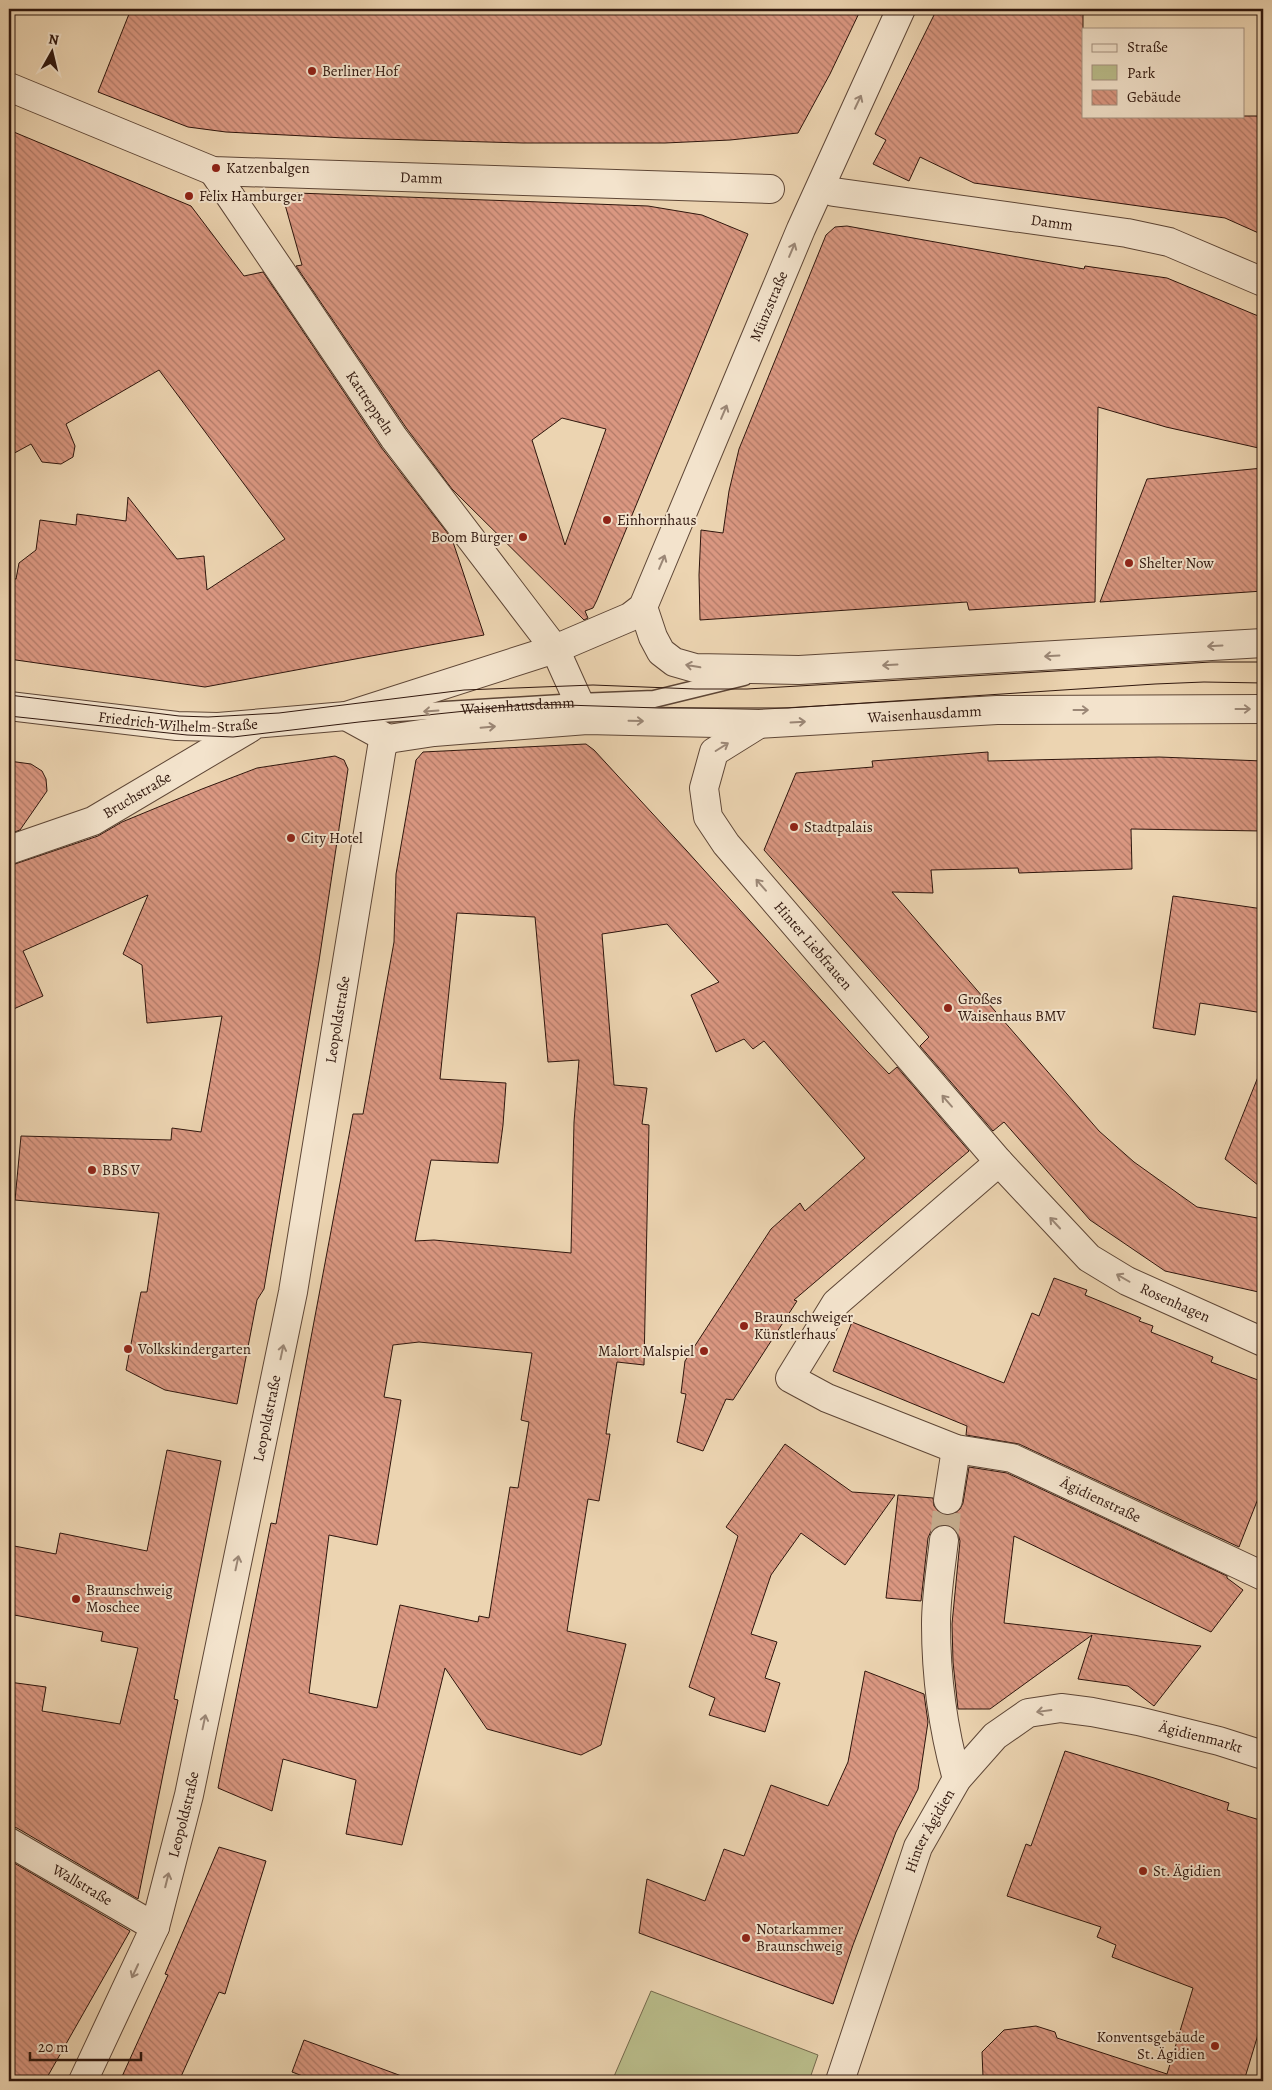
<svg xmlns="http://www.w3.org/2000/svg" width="1272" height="2090" font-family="Alegreya,serif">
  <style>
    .park { fill: #b9bc8a; stroke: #74694c }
    .building { fill: url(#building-back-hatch); stroke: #2f160d; fill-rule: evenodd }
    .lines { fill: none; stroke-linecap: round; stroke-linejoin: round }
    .street-tunnel { stroke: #c6ae90; stroke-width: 28; stroke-dasharray: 28 14; stroke-linecap: butt }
    .lane-casing { stroke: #5e4636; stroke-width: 19 }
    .street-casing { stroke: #5e4636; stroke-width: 30 }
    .lane { stroke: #f3e3cc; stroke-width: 16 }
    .street { stroke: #f3e3cc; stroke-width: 28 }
    .tram { stroke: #2f160d; stroke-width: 1 }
    .oneway { stroke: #9b8776 }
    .poi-dot { fill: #8f2418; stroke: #f3e3cc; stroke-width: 2 }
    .labels { text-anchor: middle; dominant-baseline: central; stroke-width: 4; stroke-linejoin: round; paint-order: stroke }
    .poi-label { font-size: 15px; fill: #2f160d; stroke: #f3e3cc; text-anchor: start }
    .street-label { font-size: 15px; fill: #2f160d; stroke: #f3e3cc }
  </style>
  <defs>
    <pattern id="building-back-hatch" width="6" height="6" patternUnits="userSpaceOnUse" patternTransform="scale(1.25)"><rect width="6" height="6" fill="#da9781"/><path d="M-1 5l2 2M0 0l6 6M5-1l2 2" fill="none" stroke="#b17a68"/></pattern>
  </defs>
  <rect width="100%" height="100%" fill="#ecd4b1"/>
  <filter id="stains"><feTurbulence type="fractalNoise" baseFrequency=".004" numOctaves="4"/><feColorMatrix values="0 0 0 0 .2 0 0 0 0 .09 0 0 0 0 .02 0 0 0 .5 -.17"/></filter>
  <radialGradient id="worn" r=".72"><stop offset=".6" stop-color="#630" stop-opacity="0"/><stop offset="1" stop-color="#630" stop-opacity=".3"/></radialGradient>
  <path class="park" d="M 651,1991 L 818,2055 L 809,2081 L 612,2081 Z"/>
  <path class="building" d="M 131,9 L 861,9 L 830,74 L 798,133 L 730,140 L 665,143 L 523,143 L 345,138 L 226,132 L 188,127 L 98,92 Z
    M 937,9 L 1083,9 L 1083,116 L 1263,116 L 1263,235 L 1225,218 L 974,183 L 920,157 L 909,181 L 873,164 L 886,140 L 875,134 Z
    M 9,130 L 191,206 L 244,276 L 263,272 L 381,447 L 452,539 L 484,635 L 205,687 L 9,659 L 9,578 L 16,579 L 19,563 L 36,550 L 40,520 L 76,525 L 77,514 L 126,521 L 128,497 L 177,559 L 204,556 L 207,590 L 285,539 L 159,370 L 66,424 L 75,446 L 73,457 L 61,464 L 42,462 L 31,444 L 9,456 Z
    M 297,193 L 648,206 L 702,215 L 748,234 L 597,600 L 593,608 L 585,611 L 588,618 L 584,620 L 452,489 L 407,429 L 296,266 L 302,265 L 284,201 ZM 562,418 L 606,429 L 565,545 L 532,440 Z
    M 847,226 L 1084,269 L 1085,266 L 1167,278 L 1263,318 L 1263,449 L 1166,427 L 1098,407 L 1095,602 L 969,610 L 967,602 L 700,620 L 699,575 L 701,530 L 723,533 L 729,491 L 739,449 L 826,235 L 835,227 Z
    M 1263,468 L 1263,591 L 1100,602 L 1147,479 Z
    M 586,744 L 594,750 L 686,850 L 866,1050 L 889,1074 L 897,1067 L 969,1151 L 794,1300 L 797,1301 L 733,1400 L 726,1399 L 703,1451 L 677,1442 L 686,1394 L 681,1393 L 685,1361 L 771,1229 L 800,1203 L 805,1211 L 865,1158 L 764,1041 L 753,1049 L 744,1039 L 716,1052 L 691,995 L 719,982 L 667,924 L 602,934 L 614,1085 L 647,1088 L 642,1124 L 649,1125 L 644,1365 L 617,1362 L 606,1434 L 610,1434 L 599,1501 L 588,1499 L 567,1631 L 626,1644 L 601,1745 L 581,1755 L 487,1729 L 445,1668 L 402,1845 L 346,1834 L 356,1780 L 283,1759 L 272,1811 L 218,1788 L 271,1523 L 276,1524 L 353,1114 L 363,1114 L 394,942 L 396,874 L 416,760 L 423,752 ZM 457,913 L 535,917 L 548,1062 L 579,1060 L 574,1122 L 571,1253 L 434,1240 L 415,1241 L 431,1160 L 498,1163 L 503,1125 L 506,1083 L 440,1079 ZM 419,1342 L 532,1353 L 521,1420 L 529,1422 L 518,1488 L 510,1487 L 489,1618 L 479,1616 L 478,1622 L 400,1605 L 377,1708 L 309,1693 L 329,1535 L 377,1545 L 401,1400 L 384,1397 L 393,1345 Z
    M 988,752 L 988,761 L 1159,757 L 1263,761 L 1263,831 L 1131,829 L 1132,869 L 1019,873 L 1018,868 L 931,870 L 933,893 L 892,892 L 1099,1131 L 1134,1162 L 1197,1207 L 1263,1219 L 1263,1293 L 1165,1271 L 1090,1220 L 1004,1122 L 993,1131 L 920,1046 L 929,1037 L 764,850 L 796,773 L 873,767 L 872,761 Z
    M 335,756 L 344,760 L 348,769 L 319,961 L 264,1289 L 257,1300 L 237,1404 L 165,1390 L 126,1370 L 141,1292 L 147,1292 L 159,1213 L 15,1200 L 21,1136 L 171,1140 L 172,1128 L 201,1132 L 222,1016 L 147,1023 L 142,965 L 123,954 L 148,895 L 23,951 L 43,996 L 9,1011 L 9,866 L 98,836 L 122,822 L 202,789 L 257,768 Z
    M 9,761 L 31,764 L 42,771 L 46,779 L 47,791 L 20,830 L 9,834 Z
    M 1173,896 L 1263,909 L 1263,1013 L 1200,1003 L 1195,1035 L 1153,1028 Z
    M 1262,1067 L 1263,1068 L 1263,1189 L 1225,1159 Z
    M 1054,1278 L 1087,1290 L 1085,1295 L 1141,1318 L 1139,1321 L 1153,1326 L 1151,1332 L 1213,1357 L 1211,1362 L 1263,1382 L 1263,1486 L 1239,1547 L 1019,1444 L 966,1435 L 967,1426 L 833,1371 L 852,1322 L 1004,1383 L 1032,1313 L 1039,1316 Z
    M 785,1444 L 852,1492 L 895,1495 L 845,1565 L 801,1533 L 771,1575 L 751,1634 L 777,1642 L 765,1678 L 780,1683 L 765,1732 L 709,1715 L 715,1698 L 689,1687 L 738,1536 L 726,1527 Z
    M 167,1450 L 221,1461 L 174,1699 L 178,1700 L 138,1899 L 17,1828 L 9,1826 L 9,1682 L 46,1687 L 42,1711 L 120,1724 L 138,1648 L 101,1641 L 103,1632 L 9,1614 L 9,1545 L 56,1554 L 60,1533 L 147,1551 Z
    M 969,1467 L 1007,1473 L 1227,1576 L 1227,1578 L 1243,1590 L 1211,1632 L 1014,1536 L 1004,1623 L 1201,1646 L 1154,1706 L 1128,1686 L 1078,1679 L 1092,1635 L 990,1709 L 958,1709 L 953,1662 L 952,1624 L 960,1541 L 958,1534 L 954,1528 L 946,1525 L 938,1526 L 931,1531 L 928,1538 L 921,1601 L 886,1598 L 898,1495 L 933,1498 L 934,1506 L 939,1512 L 946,1515 L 954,1514 L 960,1509 L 963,1503 Z
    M 865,1671 L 924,1694 L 928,1722 L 918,1789 L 896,1832 L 853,1945 L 833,2004 L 639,1933 L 647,1879 L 705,1901 L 724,1849 L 744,1856 L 771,1785 L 828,1806 L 848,1762 Z
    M 1065,1751 L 1154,1778 L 1229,1803 L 1227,1810 L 1263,1821 L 1263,2018 L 1244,2081 L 993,2081 L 990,2076 L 983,2077 L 982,2052 L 1004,2030 L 1036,2026 L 1055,2032 L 1057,2038 L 1167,2074 L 1193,1988 L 1112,1957 L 1116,1945 L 1097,1937 L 1101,1927 L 1007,1896 L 1026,1844 L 1031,1846 Z
    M 219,1847 L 266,1861 L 225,1994 L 219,1992 L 179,2081 L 120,2081 L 168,1975 L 165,1974 Z
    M 9,1860 L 130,1931 L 45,2081 L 9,2081 Z
    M 304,2040 L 407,2078 L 407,2081 L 316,2081 L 292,2072 Z"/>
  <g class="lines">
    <path class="street-tunnel" d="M 944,1540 L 948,1500"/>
    <defs>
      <g id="lane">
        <path id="s1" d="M 380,714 L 578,702 L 654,699 L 744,677"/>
      </g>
      <g id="street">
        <path id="s2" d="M 9,87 L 213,171 L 770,189"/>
        <path id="s3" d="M 213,171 L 394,438 L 555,649 L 587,720"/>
        <path id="s4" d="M 834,192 L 1127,233 L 1169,242 L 1263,282"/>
        <path d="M 643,607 L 653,637 L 661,652 L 674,662 L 695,668 L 799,670 L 1263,643"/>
        <path id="s5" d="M 9,706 L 177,726 L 218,727 L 346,716 L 555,649 L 630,617 L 643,607 L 801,229 L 901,9"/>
        <path id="s6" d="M 346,716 L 388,739 L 434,732 L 587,720 L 759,724 L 997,710 L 1263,709"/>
        <path id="s7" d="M 759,724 L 714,752 L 704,788 L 708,817 L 726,844 L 999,1162 L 1089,1258 L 1127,1281 L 1263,1342"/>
        <path id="s8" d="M 9,850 L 93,821 L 250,728"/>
        <path id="s9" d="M 999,1162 L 836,1303 L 790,1378 L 827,1398 L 956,1449 L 1012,1458 L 1263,1576"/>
        <path d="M 948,1500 L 956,1449"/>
        <path d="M 944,1540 C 941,1567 936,1596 936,1624 C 936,1676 943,1729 957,1779"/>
        <path id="s10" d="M 9,1842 L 155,1927"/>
        <path id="s11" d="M 83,2081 L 155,1927 L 189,1795 L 293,1292 L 382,747 L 388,739"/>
        <path id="s12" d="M 840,2081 L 918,1847 L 957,1779 L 995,1736 L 1028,1713 L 1061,1708 L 1092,1712 L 1138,1721 L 1219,1741 L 1263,1755"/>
      </g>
    </defs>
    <use href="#lane" class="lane-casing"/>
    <use href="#street" class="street-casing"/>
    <use href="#lane" class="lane"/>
    <use href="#street" class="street"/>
    <path class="tram" d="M 9,695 L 179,716 L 208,717 L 279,713 L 464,690 L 593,685 L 695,689 L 747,689 L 1211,662 L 1263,662
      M 9,716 L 187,735 L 233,737 L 359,722 L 534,704 L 659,708 L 788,708 L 1155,684 L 1204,682 L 1263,683"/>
  </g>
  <defs><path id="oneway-shaft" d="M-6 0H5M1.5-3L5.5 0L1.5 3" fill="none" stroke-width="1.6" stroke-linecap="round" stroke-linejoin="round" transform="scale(1.25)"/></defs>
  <g class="oneway">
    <use href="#oneway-shaft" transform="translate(858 102) rotate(-65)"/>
    <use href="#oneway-shaft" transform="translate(792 250) rotate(-67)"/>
    <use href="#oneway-shaft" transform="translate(724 412) rotate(-67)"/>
    <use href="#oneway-shaft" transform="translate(662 562) rotate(-67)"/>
    <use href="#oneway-shaft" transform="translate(1215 646) rotate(177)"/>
    <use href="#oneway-shaft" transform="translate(1052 656) rotate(177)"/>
    <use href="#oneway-shaft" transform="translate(890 665) rotate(177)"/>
    <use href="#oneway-shaft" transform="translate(693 666) rotate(-170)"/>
    <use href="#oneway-shaft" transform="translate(1243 709)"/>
    <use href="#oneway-shaft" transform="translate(1081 710)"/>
    <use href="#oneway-shaft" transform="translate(431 711) rotate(176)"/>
    <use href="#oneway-shaft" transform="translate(636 721) rotate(1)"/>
    <use href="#oneway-shaft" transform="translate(798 722) rotate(-3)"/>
    <use href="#oneway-shaft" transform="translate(488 727) rotate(-5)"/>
    <use href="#oneway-shaft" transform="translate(722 747) rotate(-32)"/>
    <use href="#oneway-shaft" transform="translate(761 885) rotate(-131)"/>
    <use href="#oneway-shaft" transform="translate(947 1101) rotate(-131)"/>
    <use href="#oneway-shaft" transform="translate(1055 1223) rotate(-133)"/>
    <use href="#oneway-shaft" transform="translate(1123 1278) rotate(-150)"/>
    <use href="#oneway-shaft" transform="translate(282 1352) rotate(-78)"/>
    <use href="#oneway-shaft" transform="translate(237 1563) rotate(-78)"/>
    <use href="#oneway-shaft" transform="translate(1044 1711) rotate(172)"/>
    <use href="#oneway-shaft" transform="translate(204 1722) rotate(-78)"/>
    <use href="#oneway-shaft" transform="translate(167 1880) rotate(-76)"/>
    <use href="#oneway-shaft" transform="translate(135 1971) rotate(115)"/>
  </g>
  <g class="poi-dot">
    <circle cx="312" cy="71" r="5"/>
    <circle cx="216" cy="168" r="5"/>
    <circle cx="189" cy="196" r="5"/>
    <circle cx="607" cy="520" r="5"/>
    <circle cx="523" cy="537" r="5"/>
    <circle cx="1129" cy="563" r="5"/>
    <circle cx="794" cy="827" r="5"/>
    <circle cx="291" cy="838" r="5"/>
    <circle cx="948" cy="1008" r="5"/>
    <circle cx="92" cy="1170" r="5"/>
    <circle cx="744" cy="1326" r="5"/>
    <circle cx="128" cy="1349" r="5"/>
    <circle cx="704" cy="1351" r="5"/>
    <circle cx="76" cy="1599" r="5"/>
    <circle cx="1143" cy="1871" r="5"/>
    <circle cx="746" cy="1938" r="5"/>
    <circle cx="1215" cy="2046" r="5"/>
  </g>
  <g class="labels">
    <g class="poi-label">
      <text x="322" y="71">Berliner Hof</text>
      <text x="226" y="168">Katzenbalgen</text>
      <text x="199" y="196">Felix Hamburger</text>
      <text x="617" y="520">Einhornhaus</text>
      <text x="513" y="537" text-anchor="end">Boom Burger</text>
      <text x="1139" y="563">Shelter Now</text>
      <text x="804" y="827">Stadtpalais</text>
      <text x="301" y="838">City Hotel</text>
      <text x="958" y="999">Großes<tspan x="958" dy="17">Waisenhaus BMV</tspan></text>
      <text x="102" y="1170">BBS V</text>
      <text x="754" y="1317">Braunschweiger<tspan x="754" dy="17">Künstlerhaus</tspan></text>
      <text x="138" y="1349">Volkskindergarten</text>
      <text x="694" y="1351" text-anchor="end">Malort Malspiel</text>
      <text x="86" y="1590">Braunschweig<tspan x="86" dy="17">Moschee</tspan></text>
      <text x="1153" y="1871">St. Ägidien</text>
      <text x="756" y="1929">Notarkammer<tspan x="756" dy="17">Braunschweig</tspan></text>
      <text x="1205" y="2037" text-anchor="end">Konventsgebäude<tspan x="1205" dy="17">St. Ägidien</tspan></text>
    </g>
    <g class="street-label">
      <text stroke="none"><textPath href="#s2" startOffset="429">Damm</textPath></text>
      <text stroke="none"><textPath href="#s4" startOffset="220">Damm</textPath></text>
      <text stroke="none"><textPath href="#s5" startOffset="982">Münzstraße</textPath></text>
      <text stroke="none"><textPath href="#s3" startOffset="280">Kattreppeln</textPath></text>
      <text stroke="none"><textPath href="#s1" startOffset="138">Waisenhausdamm</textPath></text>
      <text stroke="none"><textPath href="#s6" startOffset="586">Waisenhausdamm</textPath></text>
      <text stroke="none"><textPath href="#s5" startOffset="170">Friedrich-Wilhelm-Straße</textPath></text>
      <text stroke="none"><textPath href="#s8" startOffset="140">Bruchstraße</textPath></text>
      <text stroke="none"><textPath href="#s7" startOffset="286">Hinter Liebfrauen</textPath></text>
      <text stroke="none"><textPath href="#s11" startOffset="1096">Leopoldstraße</textPath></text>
      <text stroke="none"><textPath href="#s7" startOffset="800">Rosenhagen</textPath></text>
      <text stroke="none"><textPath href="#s11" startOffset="691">Leopoldstraße</textPath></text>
      <text stroke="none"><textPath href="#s9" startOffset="639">Ägidienstraße</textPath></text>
      <text stroke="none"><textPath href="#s12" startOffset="599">Ägidienmarkt</textPath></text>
      <text stroke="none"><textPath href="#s11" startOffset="286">Leopoldstraße</textPath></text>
      <text stroke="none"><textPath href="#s12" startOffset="266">Hinter Ägidien</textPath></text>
      <text stroke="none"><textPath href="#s10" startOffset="85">Wallstraße</textPath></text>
    </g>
  </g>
  <rect width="1272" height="2090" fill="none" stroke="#ecd4b1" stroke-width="30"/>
  <rect x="10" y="10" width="1252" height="2070" fill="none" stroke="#2f160d" stroke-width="2.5"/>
  <rect x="15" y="15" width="1242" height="2060" fill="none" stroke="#2f160d"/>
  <rect x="1082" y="28" width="162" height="90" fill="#f3e3cc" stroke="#a59180"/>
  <rect x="1092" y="44" width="25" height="8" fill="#f3e3cc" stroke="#a59180"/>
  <text x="1127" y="52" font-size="15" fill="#2f160d">Straße</text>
  <rect x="1092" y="65" width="25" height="15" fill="#b9bc8a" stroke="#a59180"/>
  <text x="1127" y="78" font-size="15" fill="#2f160d">Park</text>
  <rect x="1092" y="90" width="25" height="15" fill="url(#building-back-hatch)" stroke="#a59180"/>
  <text x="1127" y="102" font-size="15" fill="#2f160d">Gebäude</text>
  <g transform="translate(52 52) rotate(8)" stroke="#f3e3cc" stroke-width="4" paint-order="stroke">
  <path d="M0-4L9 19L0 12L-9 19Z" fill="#2f160d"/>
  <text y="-8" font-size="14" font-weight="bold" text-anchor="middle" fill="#2f160d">N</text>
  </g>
  <path d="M30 2052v8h111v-8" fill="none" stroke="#2f160d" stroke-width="2.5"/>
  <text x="38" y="2052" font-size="15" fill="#2f160d" stroke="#f3e3cc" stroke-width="4" paint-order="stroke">20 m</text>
  <rect width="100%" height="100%" filter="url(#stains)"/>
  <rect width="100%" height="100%" fill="url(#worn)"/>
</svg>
